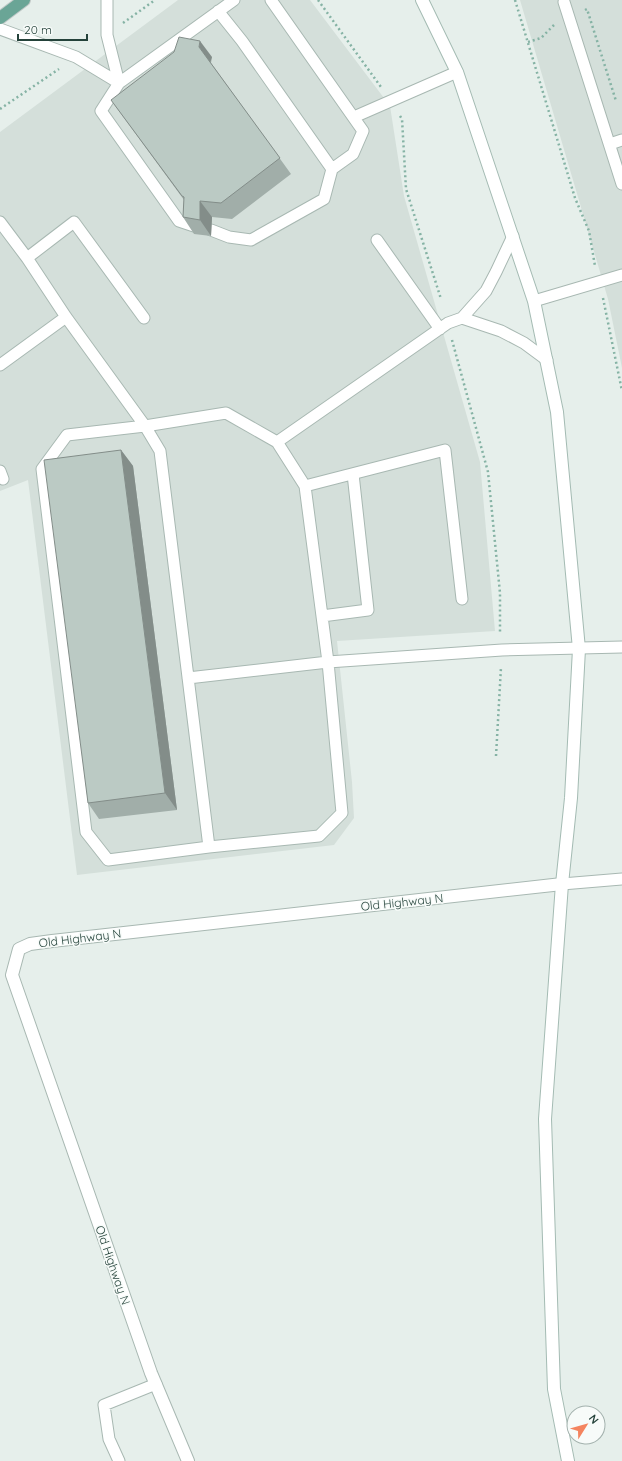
<svg xmlns="http://www.w3.org/2000/svg" width="622" height="1461" font-family="Quicksand,sans-serif">
  <style>
    .built { fill: #d4dfda }
    .lines { fill: none; stroke-linecap: round; stroke-linejoin: round }
    .lane-casing { stroke: #a8b8b2; stroke-width: 13 }
    .street-casing { stroke: #a8b8b2; stroke-width: 14 }
    .secondary-casing { stroke: #a4bbb3; stroke-width: 14 }
    .primary-casing { stroke: #c2cac8; stroke-width: 14 }
    .path { stroke: #86b3a5; stroke-width: 2.5; stroke-dasharray: 2 3; stroke-linecap: butt }
    .lane { stroke: #fff; stroke-width: 11 }
    .street { stroke: #fff; stroke-width: 12 }
    .secondary { stroke: #fff; stroke-width: 12 }
    .primary { stroke: #6aa596; stroke-width: 12 }
    .wall { fill: #a1aea9 }
    .shaded-wall { fill: #838d89 }
    .building { fill: #bbcac4; stroke: #838d89 }
    .labels { text-anchor: middle; dominant-baseline: central; stroke-width: 3; stroke-linejoin: round; paint-order: stroke }
    .street-label { font-size: 12px; fill: #24423a; stroke: #f7fbf9 }
  </style>
  <rect width="100%" height="100%" fill="#e6efeb"/>
  <path class="built" d="M 178,0 L 310,0 L 390,106 L 404,196 L 480,462 L 495,631 L 337,641 L 352,782 L 354,818 L 334,845 L 77,875 L 28,480 L 0,491 L 0,132 Z
    M 520,0 L 622,0 L 622,368 L 608,299 Z"/>
  <g class="lines">
    <defs>
      <path id="lane" d="M 107,0 L 107,35 L 119,83
        M 564,2 L 622,184
        M 218,11 L 242,41 L 332,169 L 353,154 L 363,131 L 271,0
        M 0,29 L 76,57 L 119,83
        M 354,117 L 457,72
        M 610,144 L 622,140
        M 0,222 L 27,258 L 66,317 L 145,426 L 67,435 L 42,469 L 86,832 L 108,860 L 209,847
        M 194,226 L 179,221 L 101,111 L 119,83 L 234,0
        M 211,230 L 229,237 L 251,240 L 324,199 L 332,169
        M 377,240 L 440,329
        M 27,258 L 74,222 L 144,318
        M 534,301 L 622,275
        M 462,318 L 501,331 L 524,343 L 547,360
        M 0,365 L 66,317
        M 226,413 L 277,442 L 305,486 L 328,662 L 342,813 L 319,836 L 209,847 L 160,451 L 145,426 Z
        M 277,442 L 448,323 L 462,318 L 486,291 L 496,272 L 513,236
        M 0,471 L 3,479
        M 305,486 L 445,450 L 462,599
        M 322,616 L 368,610 L 353,474
        M 188,678 L 328,662 L 502,650 L 622,647
        M 562,884 L 622,879
        M 119,1461 L 109,1439 L 104,1405 L 156,1384"/>
      <path id="street" d="M 188,1461 L 151,1373 L 12,975 L 19,949 L 30,944 L 52,941 L 562,884"/>
      <path id="secondary" d="M 422,0 L 457,72 L 534,301 L 557,412 L 579,649 L 571,798 L 562,884 L 545,1119 L 554,1389 L 568,1461"/>
      <path id="primary" d="M 0,18 L 24,0"/>
    </defs>
    <use href="#lane" class="lane-casing"/>
    <use href="#street" class="street-casing"/>
    <use href="#secondary" class="secondary-casing"/>
    <use href="#primary" class="primary-casing"/>
    <path class="path" d="M 318,0 L 381,87
      M 515,0 L 575,198 L 589,231 L 595,266
      M 585,10 L 587,9 L 616,101
      M 123,23 L 155,0
      M 528,42 L 541,38 L 554,25
      M 0,109 L 59,69
      M 400,116 L 402,119 L 406,189 L 441,299
      M 603,298 L 622,391
      M 452,340 L 488,472 L 500,593 L 500,634
      M 496,756 L 501,667"/>
    <use href="#lane" class="lane"/>
    <use href="#street" class="street"/>
    <use href="#secondary" class="secondary"/>
    <use href="#primary" class="primary"/>
  </g>
  <path class="wall" d="M 212,57 L 211,63 L 291,174 L 232,219 L 212,217 L 211,236 L 194,234 L 183,217 L 184,200 L 111,100 Z
    M 121,450 L 133,466 L 177,810 L 99,819 L 88,803 Z"/>
  <path class="shaded-wall" d="M 200,41 L 212,57 L 210,63 L 199,47 Z
    M 200,201 L 212,217 L 211,236 L 200,220 Z
    M 121,450 L 133,466 L 177,810 L 165,793 Z"/>
  <path class="building" d="M 179,37 L 200,41 L 199,47 L 280,158 L 221,203 L 200,201 L 200,220 L 183,217 L 184,197 L 182,196 L 111,100 L 174,52 Z
    M 121,450 L 165,793 L 88,803 L 44,460 Z"/>
  <g class="labels">
    <g class="street-label">
      <text transform="translate(402 902) rotate(-6)">Old Highway N</text>
      <text transform="translate(80 938) rotate(-7)">Old Highway N</text>
      <text transform="translate(113 1265) rotate(71)">Old Highway N</text>
    </g>
  </g>
  <g transform="translate(586 1425) rotate(53)"><circle r="19" fill="#f7fbf9" stroke="#a3b1ad"/>
  <path d="M0-3L7 15L0 10L-7 15Z" fill="#f4845f"/>
  <text y="-6" font-size="11" font-weight="bold" text-anchor="middle" fill="#24423a">N</text>
  </g>
  <path d="M18 34v6h69v-6" fill="none" stroke="#24423a" stroke-width="2"/>
  <text x="24" y="34" font-size="12" fill="#24423a" stroke="#f7fbf9" stroke-width="3" paint-order="stroke">20 m</text>
</svg>
